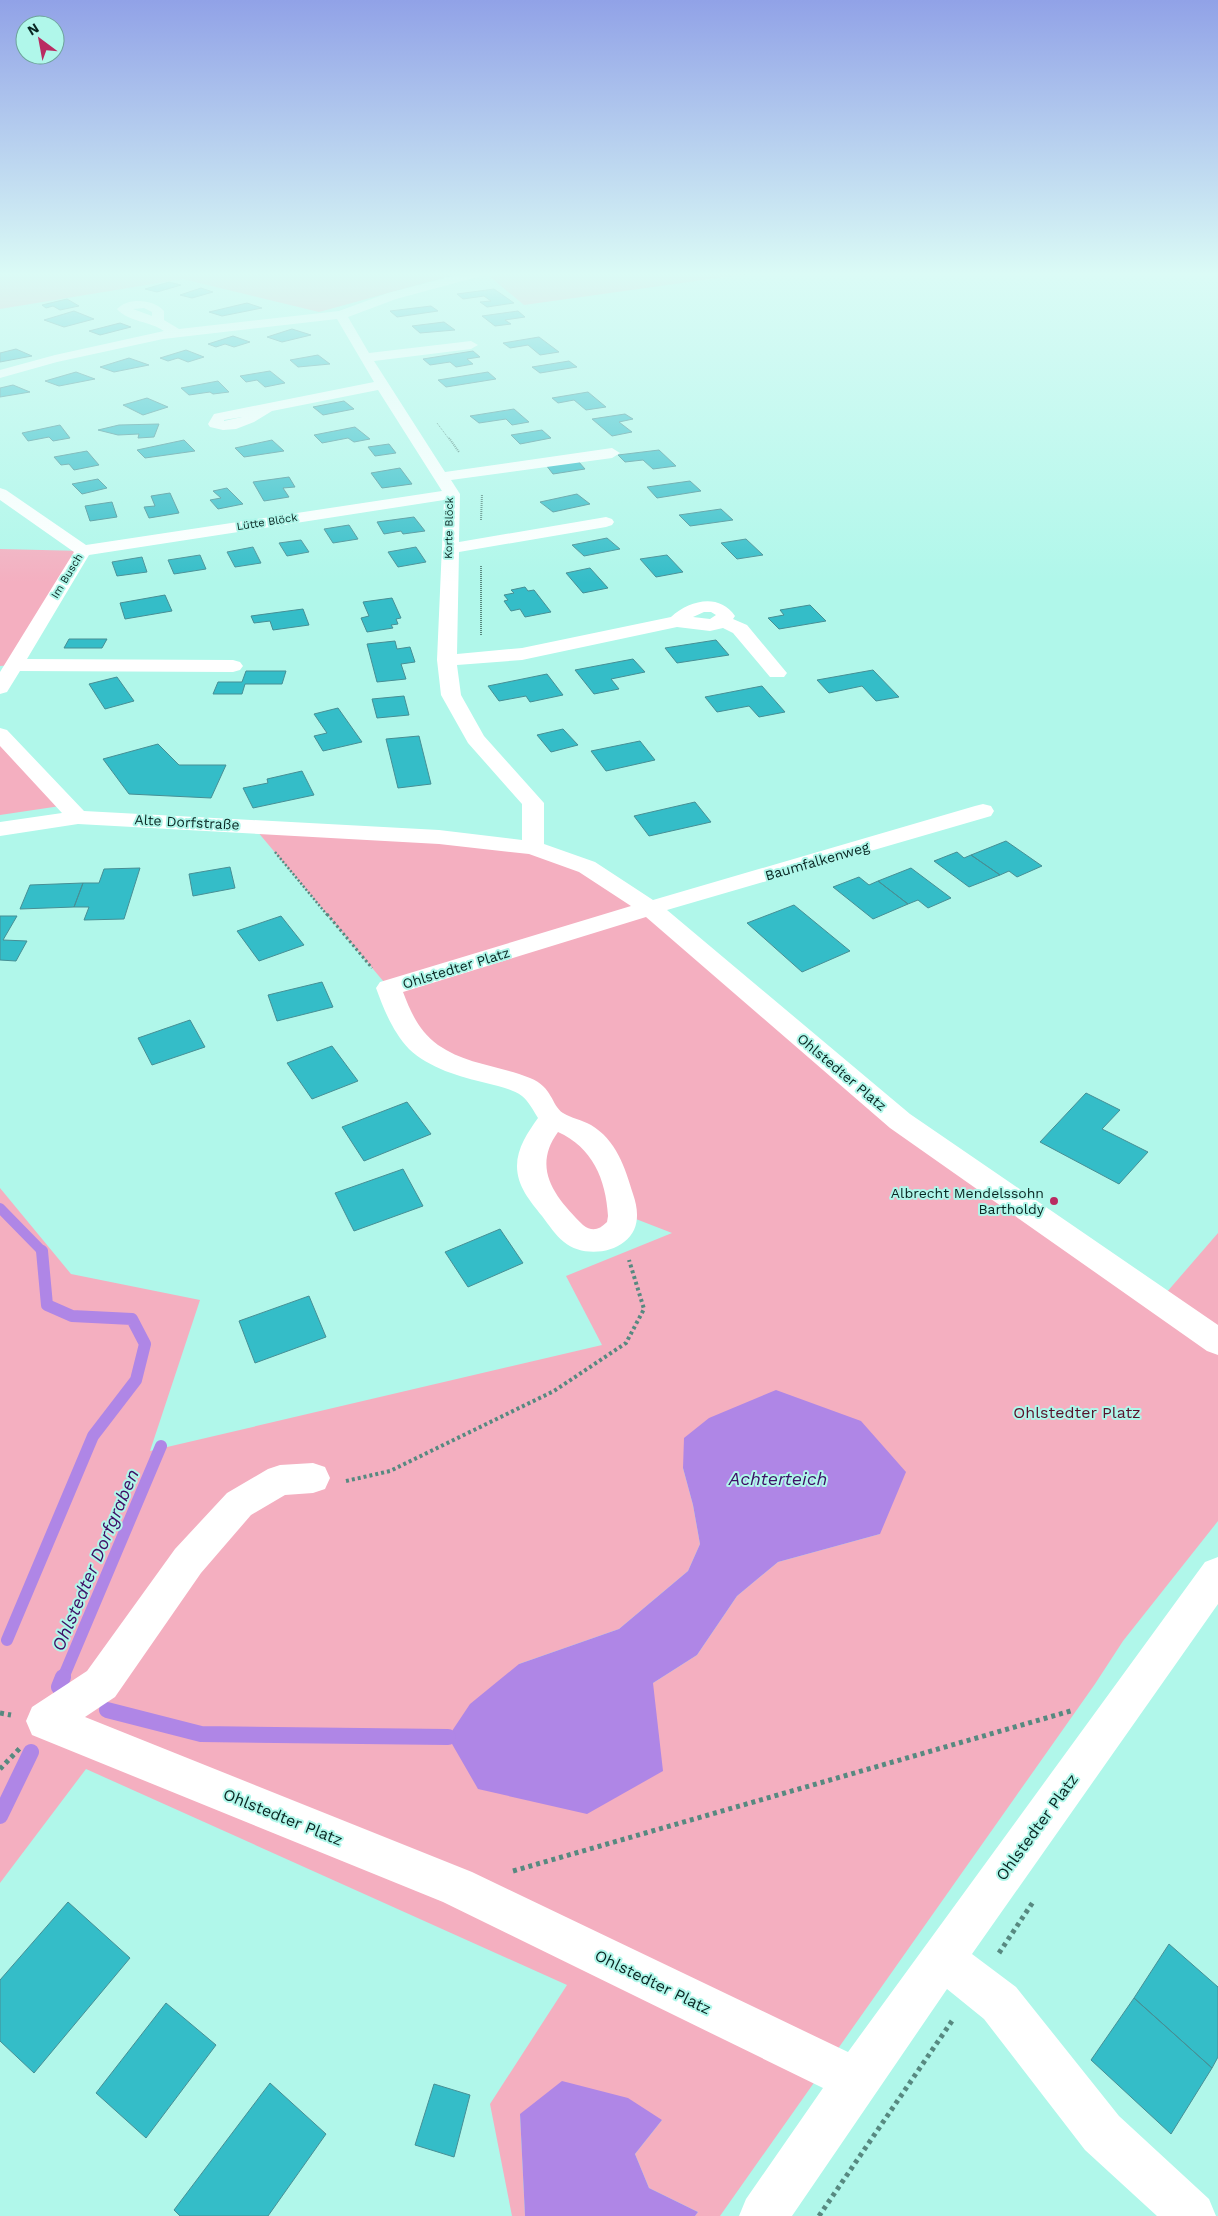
<svg xmlns="http://www.w3.org/2000/svg" width="1218" height="2216" font-family="'Work Sans',sans-serif">
  <style>
    .green { fill: #f4afc0; fill-rule: evenodd }
    .water { fill: #af86e6 }
    .lines { fill: none; stroke-linecap: round; stroke-linejoin: round }
    .stream-far2 { stroke: #af86e6; stroke-width: 10 }
    .stream-far1 { stroke: #af86e6; stroke-width: 12 }
    .stream { stroke: #af86e6; stroke-width: 16 }
    .building { fill: #34bdc8; stroke: #478f95 }
    .path-far5 { stroke: #578980; stroke-width: 1; stroke-dasharray: 1 1; stroke-linecap: butt }
    .path-far4 { stroke: #578980; stroke-width: 2; stroke-dasharray: 1 1; stroke-linecap: butt }
    .path-far3 { stroke: #578980; stroke-width: 2.5; stroke-dasharray: 2 2; stroke-linecap: butt }
    .path-far2 { stroke: #578980; stroke-width: 3; stroke-dasharray: 2.5 2.5; stroke-linecap: butt }
    .path-far1 { stroke: #578980; stroke-width: 4; stroke-dasharray: 3 3; stroke-linecap: butt }
    .path { stroke: #578980; stroke-width: 5; stroke-dasharray: 4 4; stroke-linecap: butt }
    .minor { fill: #fff; fill-rule: evenodd }
    .poi-dot { fill: #b92c62; stroke: #b0f7ea; stroke-width: 2 }
    .labels { text-anchor: middle; dominant-baseline: central; stroke-width: 4; stroke-linejoin: round; paint-order: stroke }
    .far-street-label { font-size: 11px; fill: #082622; stroke: #b0f7ea }
    .street-label { font-size: 14px; fill: #082622; stroke: #b0f7ea }
    .poi-label { font-size: 14px; fill: #082622; stroke: #b0f7ea; text-anchor: end }
    .near-park-label { font-size: 16px; fill: #57112b; stroke: #b0f7ea }
    .near-street-label { font-size: 16px; fill: #082622; stroke: #b0f7ea }
    .near-water-label { font-size: 18px; font-style: italic; fill: #3d0f65; stroke: #b0f7ea }
  </style>
  <rect width="100%" height="100%" fill="#b0f7ea"/>
  <path class="green" d="M 0,273 L 461,273 L 319,312 L 183,279 L 0,309 Z
    M 503,273 L 753,273 L 524,305 L 489,276 Z
    M 0,549 L 83,551 L 14,665 L 0,666 Z
    M 0,734 L 67,805 L 0,815 Z
    M 252,825 L 533,848 L 587,867 L 900,1121 L 1160,1300 L 1218,1233 L 1218,1521 L 1123,1641 L 1095,1684 L 720,2216 L 695,2216 L 698,2212 L 649,2188 L 635,2154 L 662,2120 L 520,2114 L 525,2216 L 512,2216 L 490,2104 L 567,1985 L 86,1769 L 0,1883 L 0,1188 L 71,1274 L 200,1300 L 150,1451 L 602,1345 L 566,1276 L 672,1233 L 623,1214 L 598,1241 L 534,1183 L 552,1119 L 538,1095 L 434,1056 L 389,988 ZM 683,1468 L 880,1534 L 778,1562 L 737,1596 L 697,1655 L 653,1683 L 519,1664 L 619,1629 L 688,1571 L 700,1544 L 693,1505 Z"/>
  <path class="water" d="M 776,1390 L 861,1421 L 906,1472 L 880,1534 L 778,1562 L 737,1596 L 697,1655 L 653,1683 L 663,1771 L 587,1814 L 478,1789 L 448,1737 L 470,1704 L 519,1664 L 619,1629 L 688,1571 L 700,1544 L 693,1505 L 683,1468 L 684,1438 L 709,1418 Z
    M 562,2081 L 628,2098 L 662,2120 L 635,2154 L 649,2188 L 698,2212 L 695,2216 L 525,2216 L 520,2114 Z"/>
  <g class="lines">
    <path class="stream-far2" d="M 0,1208 L 43,1252"/>
    <path class="stream-far1" d="M 7,1640 L 93,1436 L 136,1380 L 145,1344 L 132,1319 L 72,1316 L 47,1305 L 42,1251
      M 63,1678 L 161,1446"/>
    <path class="stream" d="M 59,1687 L 63,1677
      M 107,1710 L 201,1734 L 448,1737
      M 0,1816 L 31,1752"/>
  </g>
  <path class="building" d="M 169,282 L 181,285 L 157,292 L 145,289 Z
    M 201,288 L 213,292 L 192,298 L 180,295 Z
    M 494,289 L 514,303 L 487,307 L 480,302 L 491,301 L 484,296 L 463,299 L 457,294 Z
    M 67,299 L 79,306 L 60,310 L 53,306 L 46,308 L 42,305 Z
    M 247,303 L 262,308 L 222,316 L 209,312 Z
    M 431,306 L 438,311 L 397,317 L 390,311 Z
    M 74,311 L 94,319 L 64,327 L 44,320 Z
    M 518,311 L 525,317 L 505,320 L 511,324 L 495,326 L 482,316 Z
    M 444,322 L 455,330 L 420,333 L 412,326 Z
    M 120,323 L 131,327 L 100,335 L 89,331 Z
    M 292,329 L 311,335 L 282,342 L 267,337 Z
    M 233,336 L 250,342 L 234,347 L 225,344 L 216,347 L 208,344 Z
    M 539,337 L 559,352 L 540,355 L 528,345 L 510,348 L 503,343 Z
    M 16,349 L 32,356 L 0,362 L 0,353 Z
    M 186,350 L 204,357 L 188,362 L 178,358 L 168,361 L 160,358 Z
    M 473,351 L 480,357 L 467,359 L 473,364 L 456,367 L 450,362 L 430,365 L 423,359 Z
    M 318,355 L 330,364 L 298,367 L 290,360 Z
    M 129,358 L 149,365 L 114,372 L 100,367 Z
    M 569,361 L 577,367 L 540,373 L 532,367 Z
    M 270,371 L 285,383 L 265,387 L 257,380 L 246,382 L 240,376 Z
    M 76,372 L 95,379 L 59,386 L 45,381 Z
    M 488,372 L 496,379 L 446,387 L 438,380 Z
    M 218,381 L 229,392 L 213,394 L 210,392 L 189,395 L 181,388 Z
    M 13,385 L 30,392 L 0,397 L 0,388 Z
    M 588,392 L 606,407 L 586,410 L 574,400 L 558,403 L 552,398 Z
    M 147,398 L 168,407 L 143,415 L 123,405 Z
    M 344,401 L 354,409 L 323,415 L 313,407 Z
    M 514,409 L 529,422 L 512,425 L 506,419 L 479,423 L 470,416 Z
    M 625,414 L 633,419 L 619,422 L 632,432 L 612,436 L 592,419 Z
    M 159,424 L 154,437 L 138,438 L 139,434 L 118,435 L 98,430 L 119,425 Z
    M 60,425 L 70,438 L 53,441 L 49,437 L 28,441 L 22,433 Z
    M 355,427 L 370,439 L 354,442 L 348,438 L 322,443 L 314,435 Z
    M 542,430 L 551,438 L 520,444 L 511,435 Z
    M 184,440 L 195,451 L 145,458 L 137,450 Z
    M 272,440 L 284,451 L 244,457 L 235,448 Z
    M 389,444 L 396,453 L 375,456 L 368,447 Z
    M 659,450 L 676,466 L 653,469 L 643,460 L 625,462 L 618,455 Z
    M 87,451 L 99,465 L 74,470 L 69,464 L 61,465 L 54,457 Z
    M 578,461 L 585,469 L 553,474 L 546,465 Z
    M 400,468 L 412,484 L 382,488 L 371,473 Z
    M 289,477 L 295,487 L 283,488 L 289,497 L 264,501 L 253,482 Z
    M 98,479 L 107,488 L 82,494 L 72,484 Z
    M 690,481 L 701,491 L 657,498 L 647,487 Z
    M 227,488 L 243,504 L 218,509 L 210,500 L 221,498 L 213,491 Z
    M 170,493 L 179,513 L 149,518 L 144,507 L 155,506 L 151,496 Z
    M 577,494 L 590,504 L 553,512 L 540,502 Z
    M 112,502 L 117,517 L 90,521 L 85,506 Z
    M 721,509 L 733,520 L 690,526 L 679,515 Z
    M 414,517 L 425,531 L 403,534 L 401,531 L 384,534 L 377,522 Z
    M 349,525 L 358,539 L 333,543 L 324,529 Z
    M 607,538 L 620,549 L 584,556 L 572,545 Z
    M 746,539 L 763,555 L 737,559 L 721,543 Z
    M 301,540 L 309,552 L 287,556 L 279,543 Z
    M 253,547 L 261,563 L 235,567 L 227,552 Z
    M 416,547 L 426,562 L 398,567 L 388,552 Z
    M 200,555 L 206,569 L 174,574 L 168,560 Z
    M 667,555 L 683,572 L 656,577 L 640,559 Z
    M 142,557 L 147,572 L 117,576 L 112,562 Z
    M 590,568 L 608,588 L 583,593 L 566,573 Z
    M 525,587 L 528,591 L 534,590 L 551,612 L 525,617 L 520,609 L 511,611 L 504,601 L 508,600 L 504,595 L 514,593 L 511,590 Z
    M 165,595 L 172,611 L 125,619 L 120,603 Z
    M 392,598 L 401,618 L 396,619 L 398,624 L 391,625 L 393,628 L 367,632 L 361,618 L 369,616 L 363,602 Z
    M 810,605 L 826,621 L 779,629 L 768,618 L 784,615 L 780,610 Z
    M 303,609 L 309,625 L 273,630 L 270,621 L 254,623 L 251,616 Z
    M 69,639 L 107,639 L 102,648 L 64,648 Z
    M 716,640 L 729,655 L 677,663 L 665,648 Z
    M 395,641 L 397,649 L 410,647 L 415,662 L 401,664 L 406,679 L 377,682 L 367,644 Z
    M 633,659 L 645,672 L 611,679 L 619,689 L 594,694 L 575,670 Z
    M 873,670 L 899,697 L 876,701 L 862,686 L 829,693 L 817,680 Z
    M 246,671 L 286,671 L 282,684 L 245,684 L 242,694 L 213,694 L 218,682 L 242,682 Z
    M 547,674 L 563,695 L 530,702 L 526,696 L 499,701 L 488,686 Z
    M 117,677 L 134,701 L 105,709 L 89,684 Z
    M 762,686 L 785,712 L 759,717 L 749,706 L 717,712 L 705,697 Z
    M 404,696 L 409,715 L 377,718 L 372,699 Z
    M 338,708 L 362,742 L 323,751 L 314,736 L 327,733 L 314,714 Z
    M 563,729 L 578,745 L 551,752 L 537,735 Z
    M 419,736 L 431,784 L 398,788 L 386,739 Z
    M 640,741 L 655,760 L 606,771 L 591,751 Z
    M 158,744 L 179,765 L 226,765 L 211,798 L 129,794 L 103,759 Z
    M 302,771 L 314,795 L 253,808 L 243,788 L 268,783 L 267,779 Z
    M 695,802 L 711,822 L 649,836 L 634,816 Z
    M 1006,841 L 1042,866 L 1017,877 L 1009,871 L 1000,875 L 971,855 Z
    M 957,852 L 964,858 L 971,855 L 1000,875 L 969,887 L 934,861 Z
    M 230,867 L 235,888 L 193,896 L 189,874 Z
    M 140,868 L 124,919 L 84,920 L 89,907 L 74,907 L 83,883 L 99,883 L 104,869 Z
    M 911,868 L 951,898 L 928,908 L 918,900 L 908,904 L 878,881 Z
    M 859,877 L 869,885 L 878,881 L 908,904 L 873,919 L 833,887 Z
    M 83,883 L 74,907 L 20,909 L 30,885 Z
    M 794,905 L 850,951 L 802,972 L 747,923 Z
    M 0,916 L 17,916 L 3,940 L 27,941 L 16,961 L 0,960 Z
    M 281,916 L 304,945 L 259,961 L 237,931 Z
    M 322,982 L 333,1007 L 277,1021 L 268,995 Z
    M 190,1020 L 205,1047 L 152,1065 L 138,1038 Z
    M 332,1046 L 358,1081 L 312,1099 L 287,1063 Z
    M 1086,1093 L 1120,1110 L 1102,1129 L 1148,1152 L 1119,1184 L 1040,1142 Z
    M 407,1102 L 431,1134 L 364,1161 L 342,1127 Z
    M 403,1169 L 423,1206 L 354,1231 L 335,1193 Z
    M 500,1229 L 523,1263 L 468,1287 L 445,1252 Z
    M 309,1296 L 326,1337 L 255,1363 L 239,1321 Z
    M 68,1902 L 130,1958 L 34,2073 L 0,2041 L 0,1980 Z
    M 1169,1944 L 1218,1987 L 1218,2057 L 1212,2068 L 1134,1998 Z
    M 1134,1998 L 1212,2068 L 1171,2134 L 1091,2060 Z
    M 166,2003 L 216,2045 L 146,2138 L 96,2093 Z
    M 270,2083 L 326,2134 L 268,2216 L 180,2216 L 174,2210 Z
    M 434,2084 L 470,2095 L 454,2157 L 415,2145 Z"/>
  <g class="lines">
    <path class="path-far5" d="M 437,423 L 449,439"/>
    <path class="path-far4" d="M 449,438 L 459,452
      M 481,520 L 482,494
      M 481,566 L 481,635"/>
    <path class="path-far3" d="M 275,852 L 328,916"/>
    <path class="path-far2" d="M 327,914 L 372,968"/>
    <path class="path-far1" d="M 346,1481 L 390,1471 L 554,1391 L 626,1343 L 644,1309 L 629,1260"/>
    <path class="path" d="M 0,1713 L 11,1715
      M 0,1769 L 21,1747
      M 513,1871 L 1074,1710
      M 999,1953 L 1033,1902
      M 819,2216 L 954,2018"/>
    <path class="minor" d="M 465,273 L 483,273 L 481,276 L 396,299 L 348,317 L 369,353 L 471,341 L 478,345 L 471,349 L 374,361 L 445,472 L 612,448 L 620,453 L 612,458 L 451,480 L 460,494 L 459,542 L 606,517 L 612,519 L 614,522 L 612,525 L 606,527 L 459,552 L 457,654 L 522,648 L 671,617 C 690,600 719,593 735,616 L 733,619 L 747,625 L 787,673 L 784,677 L 770,677 L 733,633 L 723,628 L 710,631 L 677,627 L 522,660 L 457,665 L 461,695 L 484,736 L 544,803 L 544,844 L 595,862 L 653,900 L 975,806 L 983,804 L 991,806 L 994,811 L 991,816 L 667,910 L 910,1114 L 1218,1325 L 1218,1355 L 1207,1351 L 890,1128 L 646,917 L 403,992 C 411,1013 419,1031 438,1045 C 465,1064 500,1066 530,1078 C 553,1087 551,1105 563,1113 C 571,1118 582,1120 591,1125 C 616,1140 625,1167 633,1194 C 639,1211 640,1230 624,1242 C 608,1255 579,1255 564,1242 C 555,1235 549,1225 542,1216 C 530,1201 517,1186 517,1166 C 517,1148 528,1132 538,1118 C 533,1110 529,1102 522,1096 C 512,1089 498,1086 486,1083 C 460,1077 429,1068 409,1049 C 393,1032 384,1010 376,988 L 380,982 L 631,906 L 579,872 L 529,854 L 439,844 L 78,824 L 0,836 L 0,822 L 62,813 L 0,746 L 0,728 L 7,730 L 84,811 L 439,830 L 522,840 L 522,804 L 468,743 L 441,695 L 437,660 L 444,500 L 89,555 L 27,659 L 233,660 L 240,662 L 243,666 L 240,670 L 233,672 L 20,671 L 7,692 L 0,694 L 0,672 L 74,552 L 0,500 L 0,488 L 6,490 L 86,545 L 442,491 L 378,390 L 272,411 L 254,422 L 236,429 L 223,430 L 210,427 L 208,424 L 214,414 L 374,382 L 337,319 L 163,339 L 57,362 L 0,378 L 0,370 L 55,355 L 164,331 C 150,321 128,322 117,309 C 128,297 154,299 164,311 L 164,320 L 179,329 L 339,311 L 388,293 ZM 133,309 L 144,308 L 152,312 L 152,316 ZM 242,417 L 224,421 L 224,420 ZM 704,612 L 711,612 L 716,615 L 710,619 L 693,617 ZM 558,1132 C 592,1147 606,1179 608,1216 L 607,1222 C 599,1230 592,1232 583,1225 C 556,1198 531,1169 558,1132 Z
      M 313,1463 L 325,1467 L 330,1478 L 325,1489 L 313,1493 L 285,1495 L 251,1515 L 201,1573 L 115,1697 L 85,1717 L 472,1872 L 848,2052 L 1205,1562 L 1218,1557 L 1218,1604 L 972,1954 L 1016,1987 L 1119,2116 L 1209,2199 L 1216,2216 L 1157,2216 L 1085,2150 L 984,2019 L 947,1989 L 792,2216 L 739,2216 L 746,2199 L 823,2088 L 443,1902 L 32,1735 L 26,1721 L 32,1707 L 87,1671 L 175,1549 L 227,1493 L 268,1469 L 280,1465 Z"/>
  </g>
  <linearGradient id="sky" x2="0" y2="1"><stop stop-color="#91a2e7"/><stop offset="0.47" stop-color="#dbfbf6"/><stop offset="1" stop-color="#dbfbf6" stop-opacity="0"/></linearGradient>
  <rect width="1218" height="583" fill="url(#sky)"/>
  <circle class="poi-dot" cx="1054" cy="1201" r="5"/>
  <g class="labels">
    <g class="far-street-label">
      <text transform="translate(267 522) rotate(-9)">Lütte Blöck</text>
      <text transform="translate(449 528) rotate(-89)">Korte Blöck</text>
      <text transform="translate(67 576) rotate(-59)">Im Busch</text>
    </g>
    <g class="street-label">
      <text transform="translate(187 822) rotate(3)">Alte Dorfstraße</text>
      <text transform="translate(817 861) rotate(-16)">Baumfalkenweg</text>
      <text transform="translate(456 968) rotate(-17)">Ohlstedter Platz</text>
      <text transform="translate(842 1072) rotate(40)">Ohlstedter Platz</text>
    </g>
    <g class="poi-label">
      <text x="1044" y="1193">Albrecht Mendelssohn<tspan x="1044" dy="16">Bartholdy</tspan></text>
    </g>
    <g class="near-park-label">
      <text x="1077" y="1412">Ohlstedter Platz</text>
    </g>
    <g class="near-street-label">
      <text transform="translate(283 1817) rotate(22)">Ohlstedter Platz</text>
      <text transform="translate(1037 1827) rotate(-54)">Ohlstedter Platz</text>
      <text transform="translate(653 1982) rotate(26)">Ohlstedter Platz</text>
    </g>
    <g class="near-water-label">
      <text x="778" y="1478">Achterteich</text>
      <text transform="translate(95 1560) rotate(-67)">Ohlstedter Dorfgraben</text>
    </g>
  </g>
  <g transform="translate(40 40) rotate(328)"><circle r="24" fill="#b0f7ea" stroke="#6da39a"/>
  <path d="M0-4L9 19L0 12L-9 19Z" fill="#b92c62"/>
  <text y="-8" font-size="14" font-weight="bold" text-anchor="middle" fill="#082622">N</text>
  </g>
</svg>
